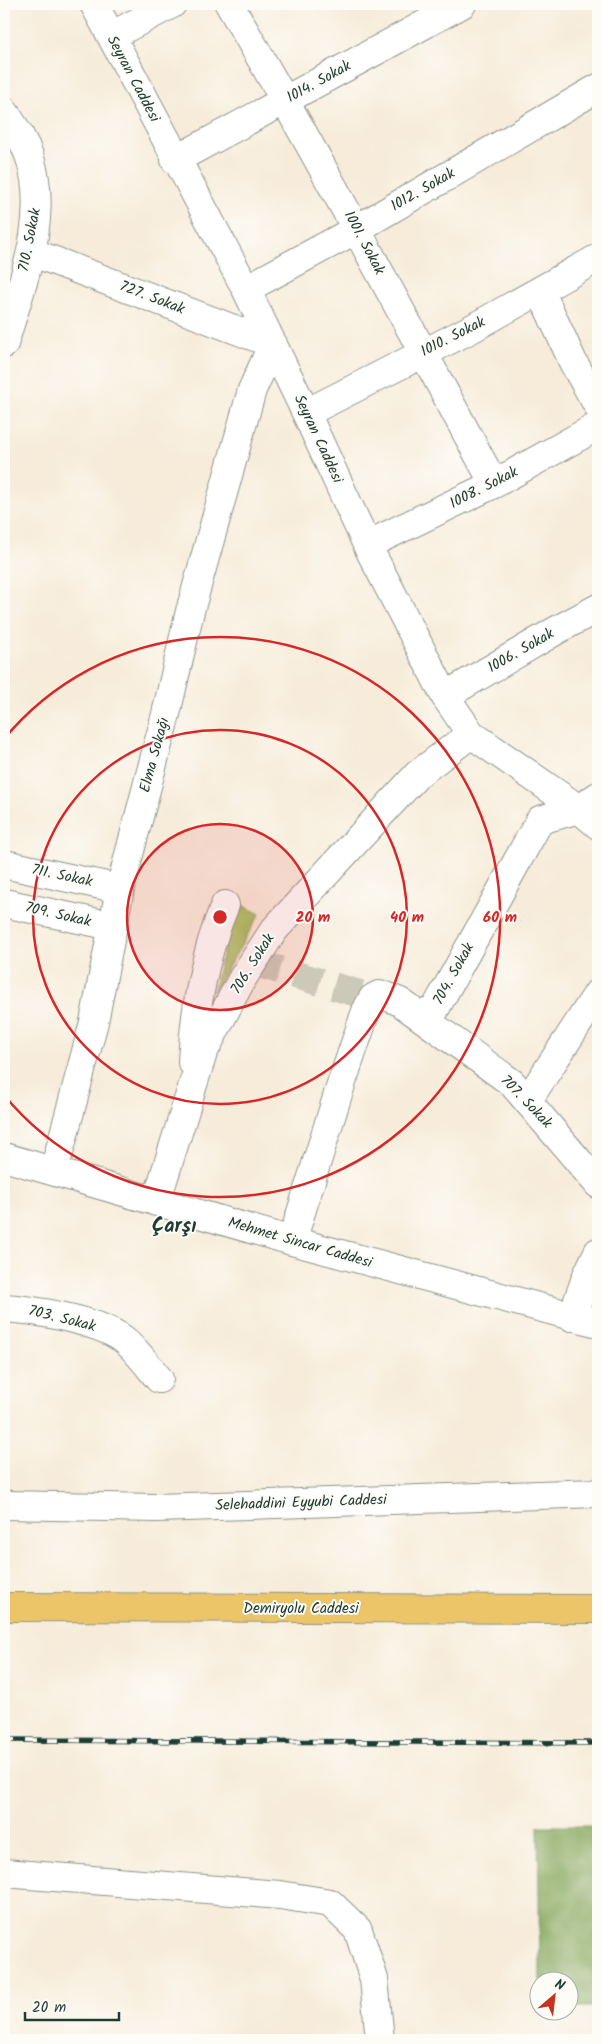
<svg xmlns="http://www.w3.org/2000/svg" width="602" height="2044" font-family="Kalam,sans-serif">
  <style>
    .green { fill: #a8c066; stroke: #647e4d }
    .forest { fill: #86a65b; stroke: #527248 }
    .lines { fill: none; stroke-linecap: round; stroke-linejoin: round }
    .minor-tunnel { stroke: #ccc9b9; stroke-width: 28; stroke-dasharray: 28 14; stroke-linecap: butt }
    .minor-casing { stroke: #8b9487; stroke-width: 30 }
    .major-casing { stroke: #8b9487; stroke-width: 30 }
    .minor { stroke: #fff; stroke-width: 28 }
    .major { stroke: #edc569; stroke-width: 28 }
    .rail-casing { stroke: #1f3d34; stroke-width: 5.5 }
    .rail { stroke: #fdfcf7; stroke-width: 4; stroke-dasharray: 11; stroke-linecap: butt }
    .ring { fill: none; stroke: #d62828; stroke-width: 2.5 }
    .labels { text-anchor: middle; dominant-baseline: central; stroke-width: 4; stroke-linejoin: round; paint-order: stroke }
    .street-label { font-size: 15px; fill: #1f3d34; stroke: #fdfcf7 }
    .district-label { font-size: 20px; font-weight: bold; fill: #1f3d34; stroke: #fdfcf7 }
    .centre { fill: #d62828; stroke: #fdfcf7; stroke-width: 2.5 }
    .ring-label { font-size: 15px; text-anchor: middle; font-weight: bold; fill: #d62828; stroke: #fdfcf7; stroke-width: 4; stroke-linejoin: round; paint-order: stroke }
  </style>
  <rect width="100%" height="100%" fill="#fdfcf7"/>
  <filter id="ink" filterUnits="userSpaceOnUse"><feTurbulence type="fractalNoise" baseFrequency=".02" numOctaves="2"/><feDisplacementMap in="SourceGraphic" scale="10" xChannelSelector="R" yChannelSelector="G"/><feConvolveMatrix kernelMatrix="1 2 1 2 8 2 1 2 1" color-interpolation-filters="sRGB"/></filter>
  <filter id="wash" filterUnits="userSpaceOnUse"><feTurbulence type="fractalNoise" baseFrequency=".0096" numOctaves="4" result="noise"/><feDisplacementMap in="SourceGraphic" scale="20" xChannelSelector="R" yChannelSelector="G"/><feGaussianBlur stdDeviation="1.12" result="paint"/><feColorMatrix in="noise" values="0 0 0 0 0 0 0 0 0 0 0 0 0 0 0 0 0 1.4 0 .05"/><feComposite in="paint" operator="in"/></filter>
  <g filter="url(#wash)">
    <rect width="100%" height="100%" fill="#f7ecda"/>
    <path class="green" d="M 236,902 L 260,914 L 212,994 Z"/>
    <path class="forest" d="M 538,1826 L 598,1826 L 598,2007 L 570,2007 L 570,1982 L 540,1981 Z"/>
  </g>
  <g filter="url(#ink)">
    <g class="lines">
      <path class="minor-tunnel" d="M 253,962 L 373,998"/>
      <defs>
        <path id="minor" d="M 94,4 L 246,289 L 306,413 L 367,545 L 445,696 L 471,734 L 579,809 L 598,825
          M 229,4 C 322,162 407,323 494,484
          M 111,36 L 172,4
          M 4,111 C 14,126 24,140 30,158 C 50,220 21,285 4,344
          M 175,160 L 462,4
          M 31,252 L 273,344 L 252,390 L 190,611 L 166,714 L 120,889 L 94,1022 L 54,1171
          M 246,289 L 357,229 L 598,88
          M 541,292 L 573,362 L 598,406
          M 306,413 L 471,329 L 598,258
          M 367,545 L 494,484 L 598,426
          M 445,696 L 557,630 L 598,608
          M 4,864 L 120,889
          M 4,903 L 112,926
          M 418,1015 L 512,1083 L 598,1184
          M 192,1062 C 194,1011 205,952 225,905
          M 528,1100 L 598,993
          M 4,1157 L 292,1241 L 598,1323
          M 156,1202 L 203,1053 L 242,979 L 274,930 L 418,774 L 471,734
          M 292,1241 L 339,1091 L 366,1011 L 373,998 L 379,995 L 386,996 L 400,1002 L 418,1015 L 434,1011 L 540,820 L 579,809 L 598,796
          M 4,1308 C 35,1310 97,1320 123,1339 C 135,1348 149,1367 159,1379
          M 572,1317 L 587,1275 L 598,1252
          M 4,1505 L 156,1508 L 598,1493
          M 4,1873 L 280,1895 L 330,1903 L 358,1930 L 374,1979 L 380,2040"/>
        <path id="major" d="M 4,1607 L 598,1609"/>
      </defs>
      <use href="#minor" class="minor-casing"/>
      <use href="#major" class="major-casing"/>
      <use href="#minor" class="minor"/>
      <use href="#major" class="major"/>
      <defs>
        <path id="rail" d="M 4,1740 L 598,1743"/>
      </defs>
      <use href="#rail" class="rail-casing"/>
      <use href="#rail" class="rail"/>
    </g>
  </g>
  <circle cx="220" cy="917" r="93" fill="#d62828" fill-opacity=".12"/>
  <g class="ring">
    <circle cx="220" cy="917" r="93"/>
    <circle cx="220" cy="917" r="187"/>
    <path d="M4 739A280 280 0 1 1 4 1095"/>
  </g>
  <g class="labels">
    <g class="street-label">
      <text transform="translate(133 79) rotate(62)">Seyran Caddesi</text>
      <text transform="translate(319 82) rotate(-29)">1014. Sokak</text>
      <text transform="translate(423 190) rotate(-30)">1012. Sokak</text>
      <text transform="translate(30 240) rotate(-79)">710. Sokak</text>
      <text transform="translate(364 243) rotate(62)">1001. Sokak</text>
      <text transform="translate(152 298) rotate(21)">727. Sokak</text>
      <text transform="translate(453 337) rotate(-27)">1010. Sokak</text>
      <text transform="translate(318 439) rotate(65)">Seyran Caddesi</text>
      <text transform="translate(484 488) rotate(-27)">1008. Sokak</text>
      <text transform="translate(521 651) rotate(-30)">1006. Sokak</text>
      <text transform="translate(155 755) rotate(-75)">Elma Sokağı</text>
      <text transform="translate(62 876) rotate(12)">711. Sokak</text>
      <text transform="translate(58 915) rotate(13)">709. Sokak</text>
      <text transform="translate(253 964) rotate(-58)">706. Sokak</text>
      <text transform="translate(454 974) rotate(-61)">704. Sokak</text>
      <text transform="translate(526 1102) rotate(46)">707. Sokak</text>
      <text transform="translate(300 1243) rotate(16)">Mehmet Sincar Caddesi</text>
      <text transform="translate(62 1319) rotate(14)">703. Sokak</text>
      <text transform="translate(301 1503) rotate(-2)">Selehaddini Eyyubi Caddesi</text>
      <text x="301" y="1609">Demiryolu Caddesi</text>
    </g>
    <g class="district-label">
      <text x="174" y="1227">Çarşı</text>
    </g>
  </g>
  <circle cx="220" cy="917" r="8" class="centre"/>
  <g class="ring-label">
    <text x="313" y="922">20 m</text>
    <text x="407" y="922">40 m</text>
    <text x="500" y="922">60 m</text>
  </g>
  <rect width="602" height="2044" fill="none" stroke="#fdfcf7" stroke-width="20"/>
  <g transform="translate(554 1996) rotate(28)"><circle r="24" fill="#fdfcf7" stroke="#a4b0a9"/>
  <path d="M0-4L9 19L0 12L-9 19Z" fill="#c8321e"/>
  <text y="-8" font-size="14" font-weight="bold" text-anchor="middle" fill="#1f3d34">N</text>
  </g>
  <path d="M25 2012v8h94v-8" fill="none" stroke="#1f3d34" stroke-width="2.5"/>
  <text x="32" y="2012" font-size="15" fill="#1f3d34" stroke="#fdfcf7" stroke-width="4" paint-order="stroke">20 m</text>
</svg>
